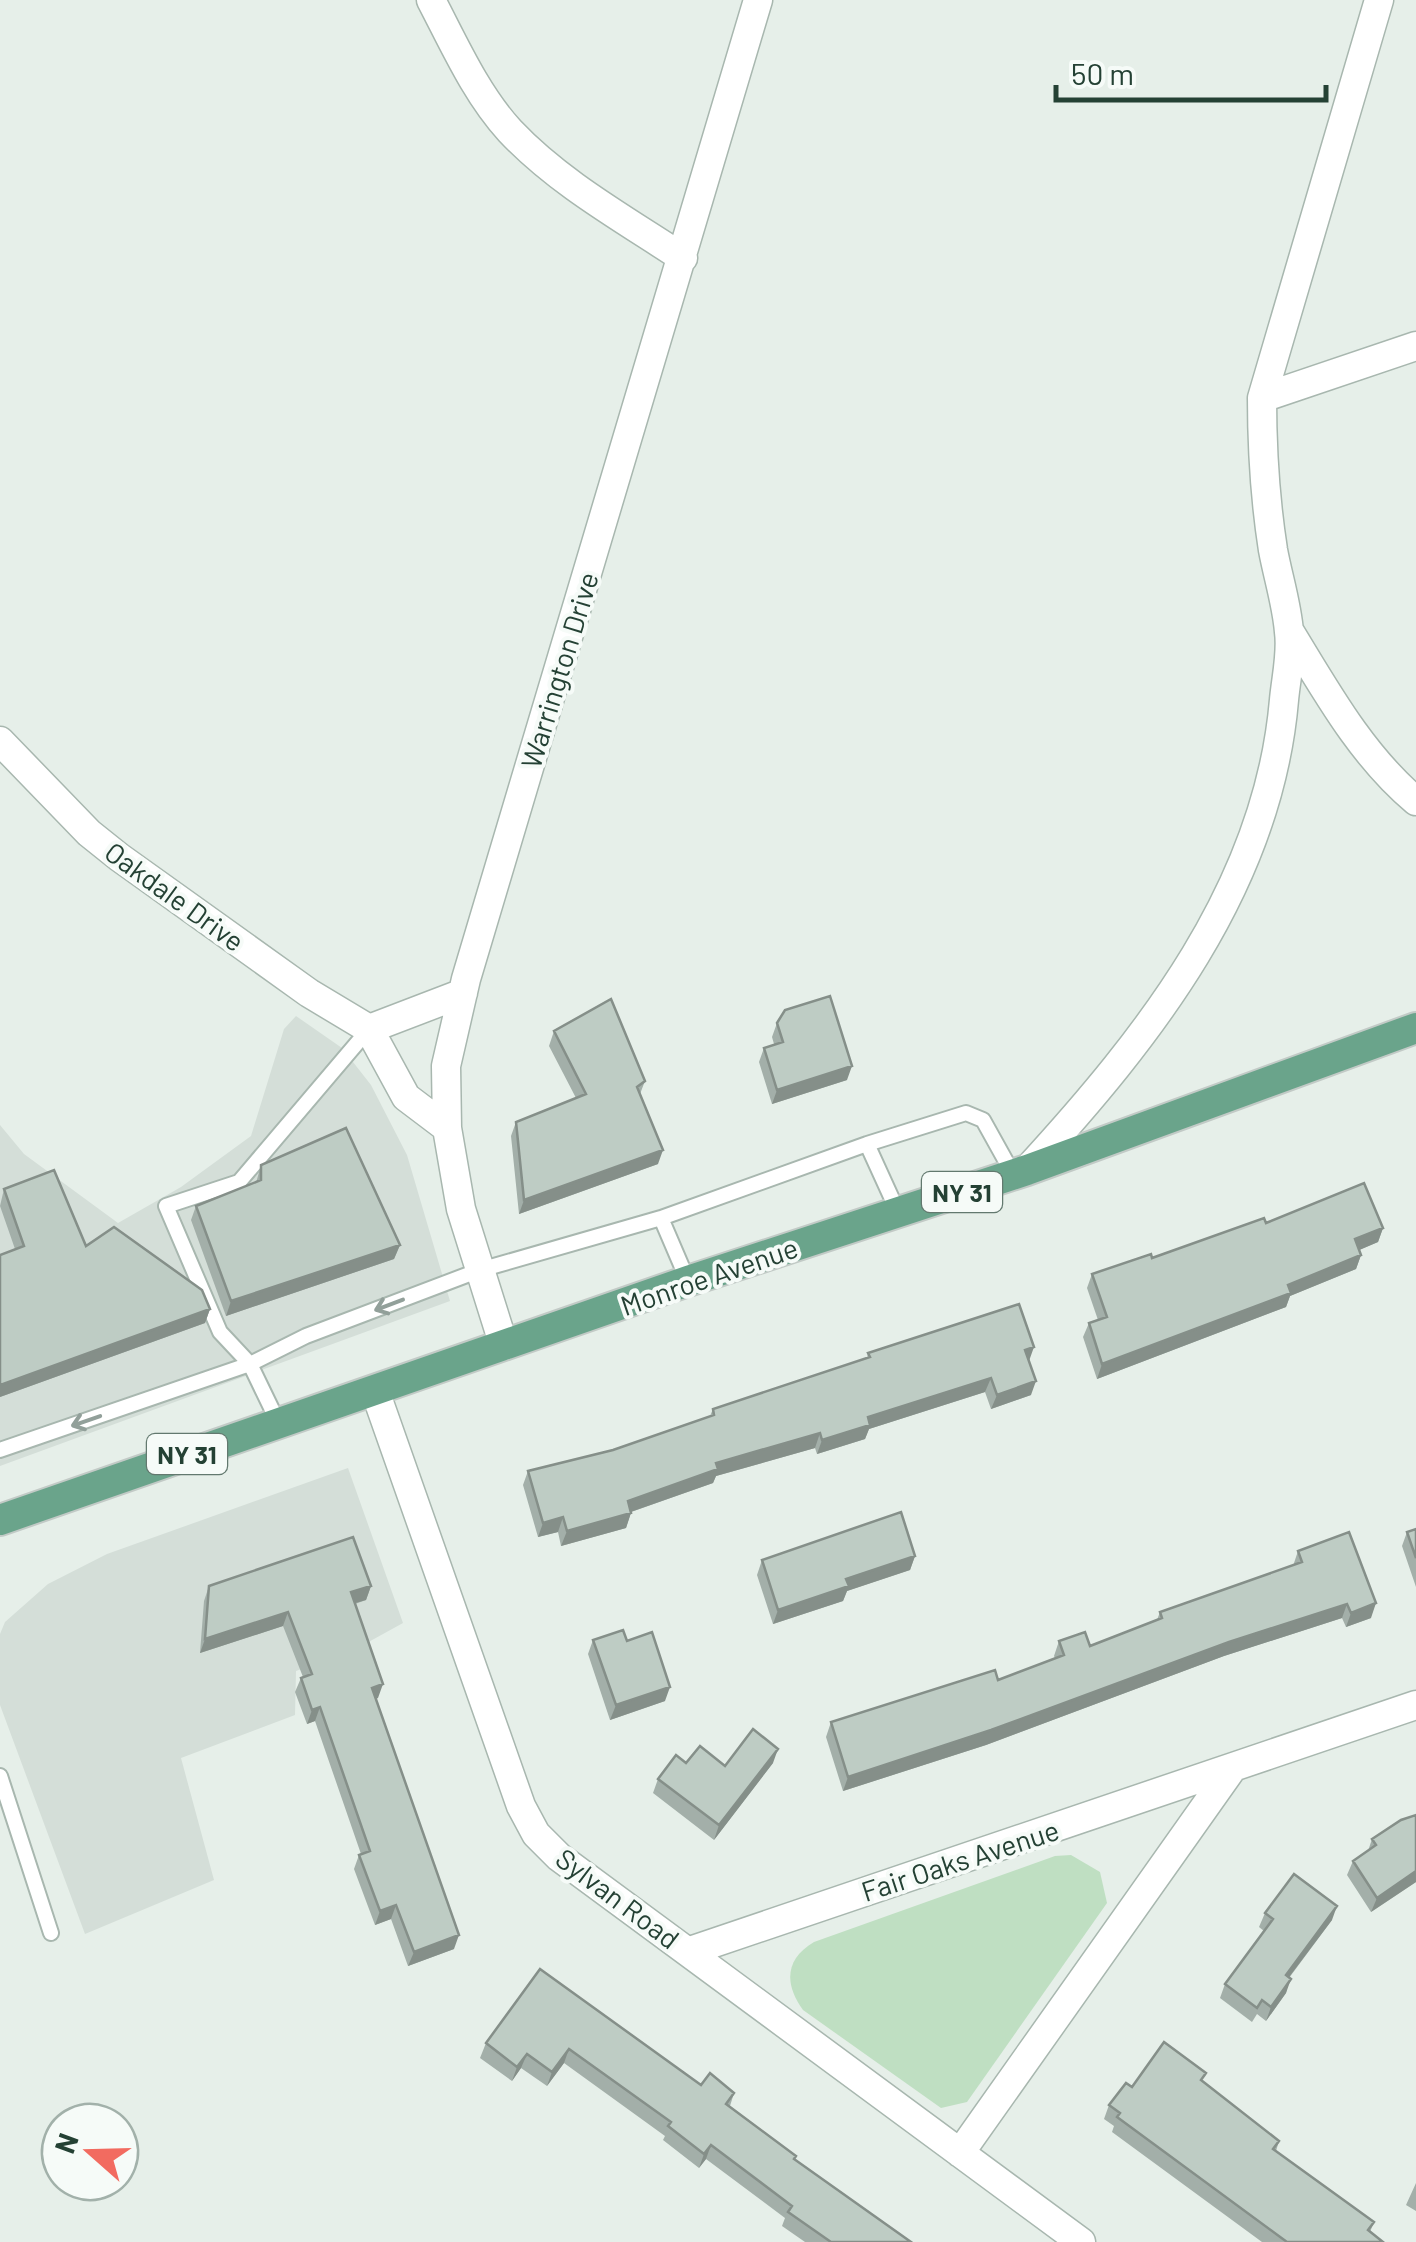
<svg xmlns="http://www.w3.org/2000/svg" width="1416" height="2242" font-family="Barlow,sans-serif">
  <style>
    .built { fill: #d4ded8 }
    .green { fill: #bfdfc2 }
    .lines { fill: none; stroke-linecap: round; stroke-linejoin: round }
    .lane-casing { stroke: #a8b7af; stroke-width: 18 }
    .street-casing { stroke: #a8b7af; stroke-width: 31 }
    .primary-casing { stroke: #c2cac6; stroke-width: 34 }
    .lane { stroke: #fff; stroke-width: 14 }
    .street { stroke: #fff; stroke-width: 28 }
    .primary { stroke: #6aa48b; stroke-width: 30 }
    .wall { fill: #a3afa9 }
    .shaded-wall { fill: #858f89 }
    .building { fill: #beccc4; stroke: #858f89; stroke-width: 2.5 }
    .oneway { stroke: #92a09a }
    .labels { text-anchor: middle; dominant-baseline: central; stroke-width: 8; stroke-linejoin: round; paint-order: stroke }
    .shield { fill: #f6fbf8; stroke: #63796f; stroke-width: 2.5 }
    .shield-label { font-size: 25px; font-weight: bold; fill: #244134 }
    .street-label { font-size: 28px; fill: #244134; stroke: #f6fbf8 }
  </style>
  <rect width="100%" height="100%" fill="#e6efe9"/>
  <path class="built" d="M 296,1016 L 342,1048 L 371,1085 L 407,1155 L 450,1301 L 0,1466 L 0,1125 L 24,1154 L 118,1223 L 181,1187 L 251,1136 L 284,1029 Z
    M 348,1468 L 403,1623 L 354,1650 L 296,1671 L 295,1715 L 181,1758 L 214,1880 L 85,1934 L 0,1705 L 0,1634 L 5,1622 L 48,1584 L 107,1554 Z"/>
  <path class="green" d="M 1071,1855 L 1100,1872 L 1107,1903 L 967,2102 L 941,2108 L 803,2010 C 784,1984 785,1959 814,1942 L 1055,1856 Z"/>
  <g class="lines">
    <defs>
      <path id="lane" d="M 867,1144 L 966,1113 L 983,1120 L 1013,1174
        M 661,1218 L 867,1144 L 898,1212
        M 278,1422 L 250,1364 L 220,1332 L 166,1206 L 239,1182 L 369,1029
        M 0,1450 L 250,1364 L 306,1336 L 480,1270 L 661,1218 L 688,1281
        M 0,1776 L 51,1933"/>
      <path id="street" d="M 431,0 C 454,44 476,94 510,131 C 559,183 624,219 683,258
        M 1262,398 L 1416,346
        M 1290,632 C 1326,691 1362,756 1416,801
        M 0,741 L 89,833 L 119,857 L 309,993 L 369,1029 L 406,1097 L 447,1128
        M 369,1029 L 463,993
        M 1027,1170 C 1149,1037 1268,887 1284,700 C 1286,678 1292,653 1289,632 C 1287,605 1278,577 1273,550 C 1265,499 1262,449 1262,398 L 1379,0
        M 504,1346 L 461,1209 L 447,1128 L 446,1066 L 466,979 L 758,0
        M 375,1391 L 521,1806 L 536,1834 L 559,1857 L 1081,2242
        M 690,1951 L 1416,1705
        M 960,2153 L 1231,1770"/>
      <path id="primary" d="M 0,1520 L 688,1281 L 1027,1170 L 1416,1028"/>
    </defs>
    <use href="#lane" class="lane-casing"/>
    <use href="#street" class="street-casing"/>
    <use href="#primary" class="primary-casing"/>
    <use href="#lane" class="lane"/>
    <use href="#street" class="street"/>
    <use href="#primary" class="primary"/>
  </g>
  <path class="wall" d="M 777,1023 L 847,1080 L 772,1104 L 759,1062 L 764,1048 L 774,1044 L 772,1037 Z
    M 554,1031 L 645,1081 L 640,1094 L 658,1164 L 519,1214 L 511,1136 L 516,1122 L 576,1098 L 549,1046 Z
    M 261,1165 L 400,1245 L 394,1259 L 226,1316 L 191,1220 L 196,1206 L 256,1183 Z
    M 4,1189 L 86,1246 L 210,1309 L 205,1323 L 0,1397 L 0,1255 L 15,1249 L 0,1206 Z
    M 1266,1223 L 1383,1228 L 1378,1242 L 1359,1250 L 1361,1255 L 1356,1269 L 1290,1296 L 1286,1307 L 1097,1379 L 1083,1337 L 1089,1323 L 1098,1320 L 1087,1288 L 1092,1274 L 1152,1258 Z
    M 868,1353 L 1029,1360 L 1031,1395 L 991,1409 L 985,1392 L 869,1429 L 865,1439 L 817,1454 L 815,1448 L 716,1476 L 713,1483 L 631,1512 L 626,1528 L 561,1546 L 558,1532 L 538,1537 L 523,1485 L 528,1471 L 613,1450 L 710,1416 L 713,1409 L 867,1358 Z
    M 1416,1529 L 1416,1587 L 1402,1546 L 1407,1532 Z
    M 1298,1551 L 1371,1618 L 1346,1627 L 1342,1618 L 1224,1656 L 986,1745 L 843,1791 L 826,1737 L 831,1722 L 998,1680 L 1055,1658 L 1054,1656 L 1059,1641 L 1090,1646 L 1157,1620 L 1160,1612 L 1293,1566 Z
    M 915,1556 L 910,1570 L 847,1591 L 843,1601 L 773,1624 L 757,1575 L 762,1560 Z
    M 209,1586 L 371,1586 L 366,1600 L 355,1604 L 378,1698 L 375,1699 L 454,1949 L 408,1966 L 391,1919 L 375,1925 L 354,1869 L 359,1855 L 361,1854 L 315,1721 L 307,1724 L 295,1692 L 301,1678 L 303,1677 L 283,1626 L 200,1653 L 204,1601 Z
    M 593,1640 L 627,1641 L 665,1701 L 610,1720 L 588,1654 Z
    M 686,1763 L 725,1766 L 773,1763 L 714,1840 L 653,1793 L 658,1779 Z
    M 1416,1815 L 1416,1882 L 1371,1912 L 1347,1875 L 1353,1861 L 1368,1851 L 1372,1839 Z
    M 1265,1913 L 1332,1920 L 1289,1978 L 1286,1993 L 1266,2021 L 1257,2014 L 1252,2022 L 1220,1998 L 1225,1984 L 1264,1931 L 1259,1927 Z
    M 540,1969 L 701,2085 L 734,2093 L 730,2106 L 795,2160 L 911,2242 L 805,2242 L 782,2226 L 785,2218 L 706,2159 L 699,2168 L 663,2140 L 665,2136 L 564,2063 L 547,2086 L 521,2068 L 512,2081 L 480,2058 L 486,2043 Z
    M 1203,2082 L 1279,2141 L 1276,2151 L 1374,2222 L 1370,2232 L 1383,2242 L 1262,2242 L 1112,2132 L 1114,2126 L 1104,2119 L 1109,2105 L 1132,2087 Z
    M 1416,2183 L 1416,2211 L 1406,2205 Z"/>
  <path class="shaded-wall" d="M 852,1066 L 847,1080 L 772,1104 L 777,1090 Z
    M 663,1150 L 658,1164 L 519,1214 L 524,1200 Z
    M 1383,1228 L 1378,1242 L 1350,1254 L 1355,1239 Z
    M 400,1245 L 394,1259 L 226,1316 L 231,1301 Z
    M 1361,1255 L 1356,1269 L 1290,1296 L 1286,1307 L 1097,1379 L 1102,1364 Z
    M 210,1309 L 205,1323 L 0,1397 L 0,1385 Z
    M 1034,1347 L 1029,1361 L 1025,1350 Z
    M 991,1378 L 985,1392 L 869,1429 L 865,1439 L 817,1454 L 822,1440 L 868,1417 Z
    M 1036,1381 L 1031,1395 L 991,1409 L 997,1395 Z
    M 820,1433 L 815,1448 L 716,1476 L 713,1483 L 622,1515 L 628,1501 L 716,1463 Z
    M 631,1513 L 626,1528 L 561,1546 L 567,1531 Z
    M 563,1517 L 558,1532 L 538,1537 L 543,1523 Z
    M 915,1556 L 910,1570 L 847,1591 L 843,1601 L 773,1624 L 778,1610 L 846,1579 Z
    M 371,1586 L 366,1600 L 345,1606 L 351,1592 Z
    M 1376,1603 L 1371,1618 L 1346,1627 L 1351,1613 Z
    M 1347,1604 L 1342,1618 L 1224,1656 L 986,1745 L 843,1791 L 848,1777 L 1229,1642 Z
    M 288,1612 L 283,1626 L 200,1653 L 205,1639 Z
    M 383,1684 L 378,1698 L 366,1702 L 372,1688 Z
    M 670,1687 L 665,1701 L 610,1720 L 616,1705 Z
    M 320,1707 L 315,1721 L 307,1724 L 312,1710 Z
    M 778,1749 L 773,1763 L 714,1840 L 719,1825 Z
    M 1416,1871 L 1416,1882 L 1371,1912 L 1377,1898 Z
    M 396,1905 L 391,1919 L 375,1925 L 380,1911 Z
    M 1337,1906 L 1332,1920 L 1280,1989 L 1286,1975 Z
    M 459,1935 L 454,1949 L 408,1966 L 414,1952 Z
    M 1291,1979 L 1286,1993 L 1266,2021 L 1271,2007 Z
    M 569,2049 L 564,2063 L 547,2086 L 552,2072 Z
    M 527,2054 L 521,2068 L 512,2081 L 517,2067 Z
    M 711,2145 L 706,2159 L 699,2168 L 704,2154 Z"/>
  <path class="building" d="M 830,996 L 852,1066 L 777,1090 L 764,1048 L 783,1042 L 777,1023 L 785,1010 Z
    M 611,999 L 645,1081 L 637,1087 L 663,1150 L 524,1200 L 516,1122 L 586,1094 L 554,1031 Z
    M 346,1128 L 400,1245 L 231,1301 L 196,1206 L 261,1180 L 261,1165 Z
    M 54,1170 L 86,1246 L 114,1227 L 202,1290 L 210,1309 L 0,1385 L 0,1255 L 24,1246 L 4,1189 Z
    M 1364,1183 L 1383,1228 L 1355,1239 L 1361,1255 L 1288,1285 L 1291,1293 L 1102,1364 L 1089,1323 L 1107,1317 L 1092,1274 L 1151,1254 L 1152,1258 L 1264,1218 L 1266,1223 Z
    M 1019,1304 L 1034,1347 L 1025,1350 L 1036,1381 L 997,1395 L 991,1378 L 868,1417 L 870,1425 L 822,1440 L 820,1433 L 716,1463 L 718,1469 L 628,1501 L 631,1513 L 567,1531 L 563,1517 L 543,1523 L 528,1471 L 613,1450 L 714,1415 L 713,1409 L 870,1357 L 868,1353 Z
    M 901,1512 L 915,1556 L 846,1579 L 849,1586 L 778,1610 L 762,1560 Z
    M 1416,1529 L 1416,1558 L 1407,1532 Z
    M 1349,1532 L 1376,1603 L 1351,1613 L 1347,1604 L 1229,1642 L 991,1730 L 848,1777 L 831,1722 L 995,1670 L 998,1680 L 1064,1655 L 1059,1641 L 1085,1632 L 1090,1646 L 1162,1618 L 1160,1612 L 1302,1562 L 1298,1551 Z
    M 353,1537 L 371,1586 L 351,1592 L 383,1684 L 372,1688 L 459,1935 L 414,1952 L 396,1905 L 380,1911 L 359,1855 L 370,1851 L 320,1707 L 312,1710 L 301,1678 L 312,1674 L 288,1612 L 205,1639 L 209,1586 Z
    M 623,1630 L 627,1641 L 652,1632 L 670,1687 L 616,1705 L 593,1640 Z
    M 753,1729 L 778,1749 L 719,1825 L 658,1779 L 676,1755 L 686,1763 L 700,1746 L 725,1766 Z
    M 1416,1815 L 1416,1871 L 1377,1898 L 1353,1861 L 1376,1845 L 1372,1839 L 1401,1820 Z
    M 1294,1874 L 1337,1906 L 1286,1975 L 1291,1979 L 1271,2007 L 1262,2000 L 1257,2008 L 1225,1984 L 1273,1919 L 1265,1913 Z
    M 540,1969 L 701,2085 L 710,2073 L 734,2093 L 726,2104 L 796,2156 L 794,2159 L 911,2242 L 831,2242 L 788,2212 L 792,2206 L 711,2145 L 704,2154 L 668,2126 L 671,2122 L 569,2049 L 552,2072 L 527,2054 L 517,2067 L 486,2043 Z
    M 1164,2042 L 1206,2073 L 1201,2080 L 1279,2141 L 1273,2149 L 1374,2222 L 1368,2230 L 1383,2242 L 1287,2242 L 1117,2117 L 1120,2113 L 1109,2105 L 1126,2083 L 1132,2087 Z"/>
  <defs><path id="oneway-shaft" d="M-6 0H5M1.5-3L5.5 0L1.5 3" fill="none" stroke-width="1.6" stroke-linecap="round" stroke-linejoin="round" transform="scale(2.5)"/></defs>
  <g class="oneway">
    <use href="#oneway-shaft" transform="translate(389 1305) rotate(159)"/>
    <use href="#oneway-shaft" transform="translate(86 1421) rotate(161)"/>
  </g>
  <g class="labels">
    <g class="shield">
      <rect x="922" y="1172" width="80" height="40" rx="8"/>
      <rect x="147" y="1434" width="80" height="40" rx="8"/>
    </g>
    <g class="shield-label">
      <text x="962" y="1192">NY 31</text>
      <text x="187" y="1454">NY 31</text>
    </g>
    <g class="street-label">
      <text transform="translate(559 670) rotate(-73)">Warrington Drive</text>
      <text transform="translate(175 896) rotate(36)">Oakdale Drive</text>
      <text transform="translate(709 1276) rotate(-19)">Monroe Avenue</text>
      <text transform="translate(960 1860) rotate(-18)">Fair Oaks Avenue</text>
      <text transform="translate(618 1898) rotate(37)">Sylvan Road</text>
    </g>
  </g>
  <g transform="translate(90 2152) rotate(290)"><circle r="48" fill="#f6fbf8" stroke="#a2b1aa" stroke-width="2.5"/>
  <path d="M0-8L18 38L0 25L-18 38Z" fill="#f26b60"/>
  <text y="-15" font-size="28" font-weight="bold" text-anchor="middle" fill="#244134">N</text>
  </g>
  <path d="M1056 85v15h270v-15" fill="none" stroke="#244134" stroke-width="5"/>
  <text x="1071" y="85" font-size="30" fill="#244134" stroke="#f6fbf8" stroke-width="8" paint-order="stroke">50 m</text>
</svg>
